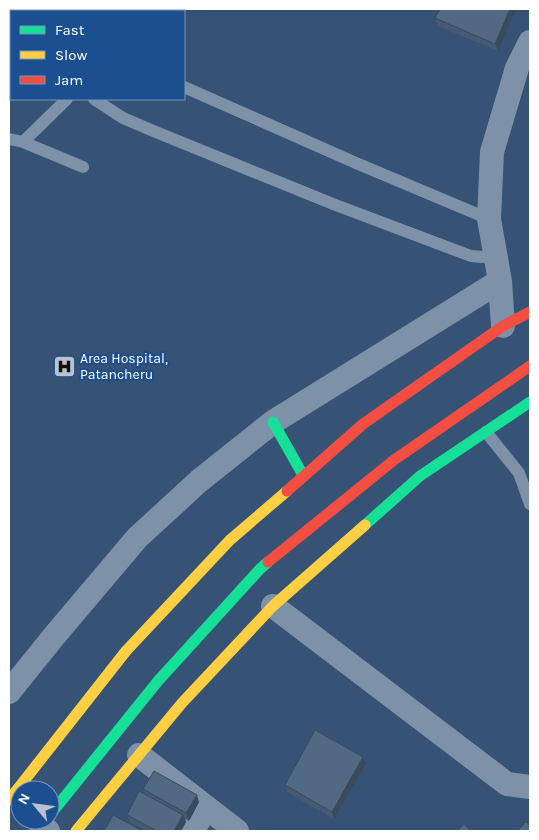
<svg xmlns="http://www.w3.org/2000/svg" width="539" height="840" font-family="Karla,sans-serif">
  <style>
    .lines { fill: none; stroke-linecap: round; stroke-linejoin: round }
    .lane { stroke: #7d92a8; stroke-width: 12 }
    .street { stroke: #7d92a8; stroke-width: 24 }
    .fast { stroke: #16e098; stroke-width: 11 }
    .slow { stroke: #ffcf43; stroke-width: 11 }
    .jam { stroke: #f24e42; stroke-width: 11 }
    .wall { fill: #475a72 }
    .shaded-wall { fill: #394a5c }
    .building { fill: #526984; stroke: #394a5c }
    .labels { text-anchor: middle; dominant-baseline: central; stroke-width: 4; stroke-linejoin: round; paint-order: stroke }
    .poi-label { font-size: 14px; fill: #fff; stroke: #1b4f8f; text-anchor: start }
  </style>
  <rect width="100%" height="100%" fill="#365274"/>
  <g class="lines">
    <path class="lane" d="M 78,9 L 79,11
      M 184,87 L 356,163 L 489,219
      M 94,99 L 123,118 L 151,130 L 333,204 L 471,256 L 495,258
      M 9,139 L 23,142 L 67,99
      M 23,142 L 83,167
      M 486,432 L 519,473 L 530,504"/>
    <path class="street" d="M 503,326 L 500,281 L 489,219 L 492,152 L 517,68 L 530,42
      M 273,606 L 507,784 L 530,787
      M 9,692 L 55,635 L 137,538 L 199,481 L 273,422 L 500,281
      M 139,755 L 237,831
      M 41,826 L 48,831
      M 193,831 L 206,807"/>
    <path class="fast" d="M 273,422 L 303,475
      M 365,525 L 420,476 L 530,402
      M 50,815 L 158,681 L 260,569 L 268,562"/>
    <path class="slow" d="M 9,800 L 126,651 L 230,540 L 287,491
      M 76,831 L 182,703 L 273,606 L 365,525"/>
    <path class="jam" d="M 287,491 L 363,424 L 503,326 L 530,312
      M 268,562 L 394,460 L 530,366"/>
  </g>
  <path class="wall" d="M 516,9 L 498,51 L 438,26 L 435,18 Z
    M 363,757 L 366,764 L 334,819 L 287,792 L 285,785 Z
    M 143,789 L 199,802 L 189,821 L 184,818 L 186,822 L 181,831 L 146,831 L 130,822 L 127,815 L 145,794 Z"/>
  <path class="shaded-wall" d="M 510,9 L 516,9 L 498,51 L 495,44 Z
    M 363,757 L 366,764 L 334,819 L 332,812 Z
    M 197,795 L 199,802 L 189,821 L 186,813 Z
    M 183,815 L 186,822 L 181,831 L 174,831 Z"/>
  <path class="building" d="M 440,9 L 510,9 L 495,44 L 435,18 Z
    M 315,730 L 363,757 L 332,812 L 285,785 Z
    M 154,771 L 197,795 L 186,813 L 143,789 Z
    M 139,791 L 183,815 L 174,831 L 157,831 L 127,815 Z
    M 113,815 L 143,831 L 104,831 Z
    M 526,822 L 530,826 L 530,831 L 517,831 Z
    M 464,824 L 471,831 L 457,831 Z"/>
  <defs>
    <symbol id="hospital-square" viewBox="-11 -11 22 22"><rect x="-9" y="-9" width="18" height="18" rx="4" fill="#b9c2ce" stroke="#1b4f8f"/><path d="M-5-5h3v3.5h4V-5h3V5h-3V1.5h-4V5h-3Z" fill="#111"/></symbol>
  </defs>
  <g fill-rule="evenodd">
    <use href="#hospital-square" x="52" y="354" width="25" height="25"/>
  </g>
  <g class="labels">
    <g class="poi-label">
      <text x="80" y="358">Area Hospital,<tspan x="80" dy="16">Patancheru</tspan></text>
    </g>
  </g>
  <rect width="539" height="840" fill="none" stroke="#ffffff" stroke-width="20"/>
  <rect x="10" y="10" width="175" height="90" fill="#1b4f8f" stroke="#7695bc"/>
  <rect x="20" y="26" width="25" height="8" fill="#16e098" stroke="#7695bc"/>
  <text x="55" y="35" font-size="15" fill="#ffffff">Fast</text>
  <rect x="20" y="51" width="25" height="8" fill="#ffcf43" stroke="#7695bc"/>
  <text x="55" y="60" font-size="15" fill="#ffffff">Slow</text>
  <rect x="20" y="76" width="25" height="8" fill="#f24e42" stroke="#7695bc"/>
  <text x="55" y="85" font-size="15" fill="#ffffff">Jam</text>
  <g transform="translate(35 805) rotate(299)"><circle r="24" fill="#1b4f8f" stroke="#7695bc"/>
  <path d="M0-4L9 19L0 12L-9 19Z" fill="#b9c2ce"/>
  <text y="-8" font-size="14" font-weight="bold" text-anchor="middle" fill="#ffffff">N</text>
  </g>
</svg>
